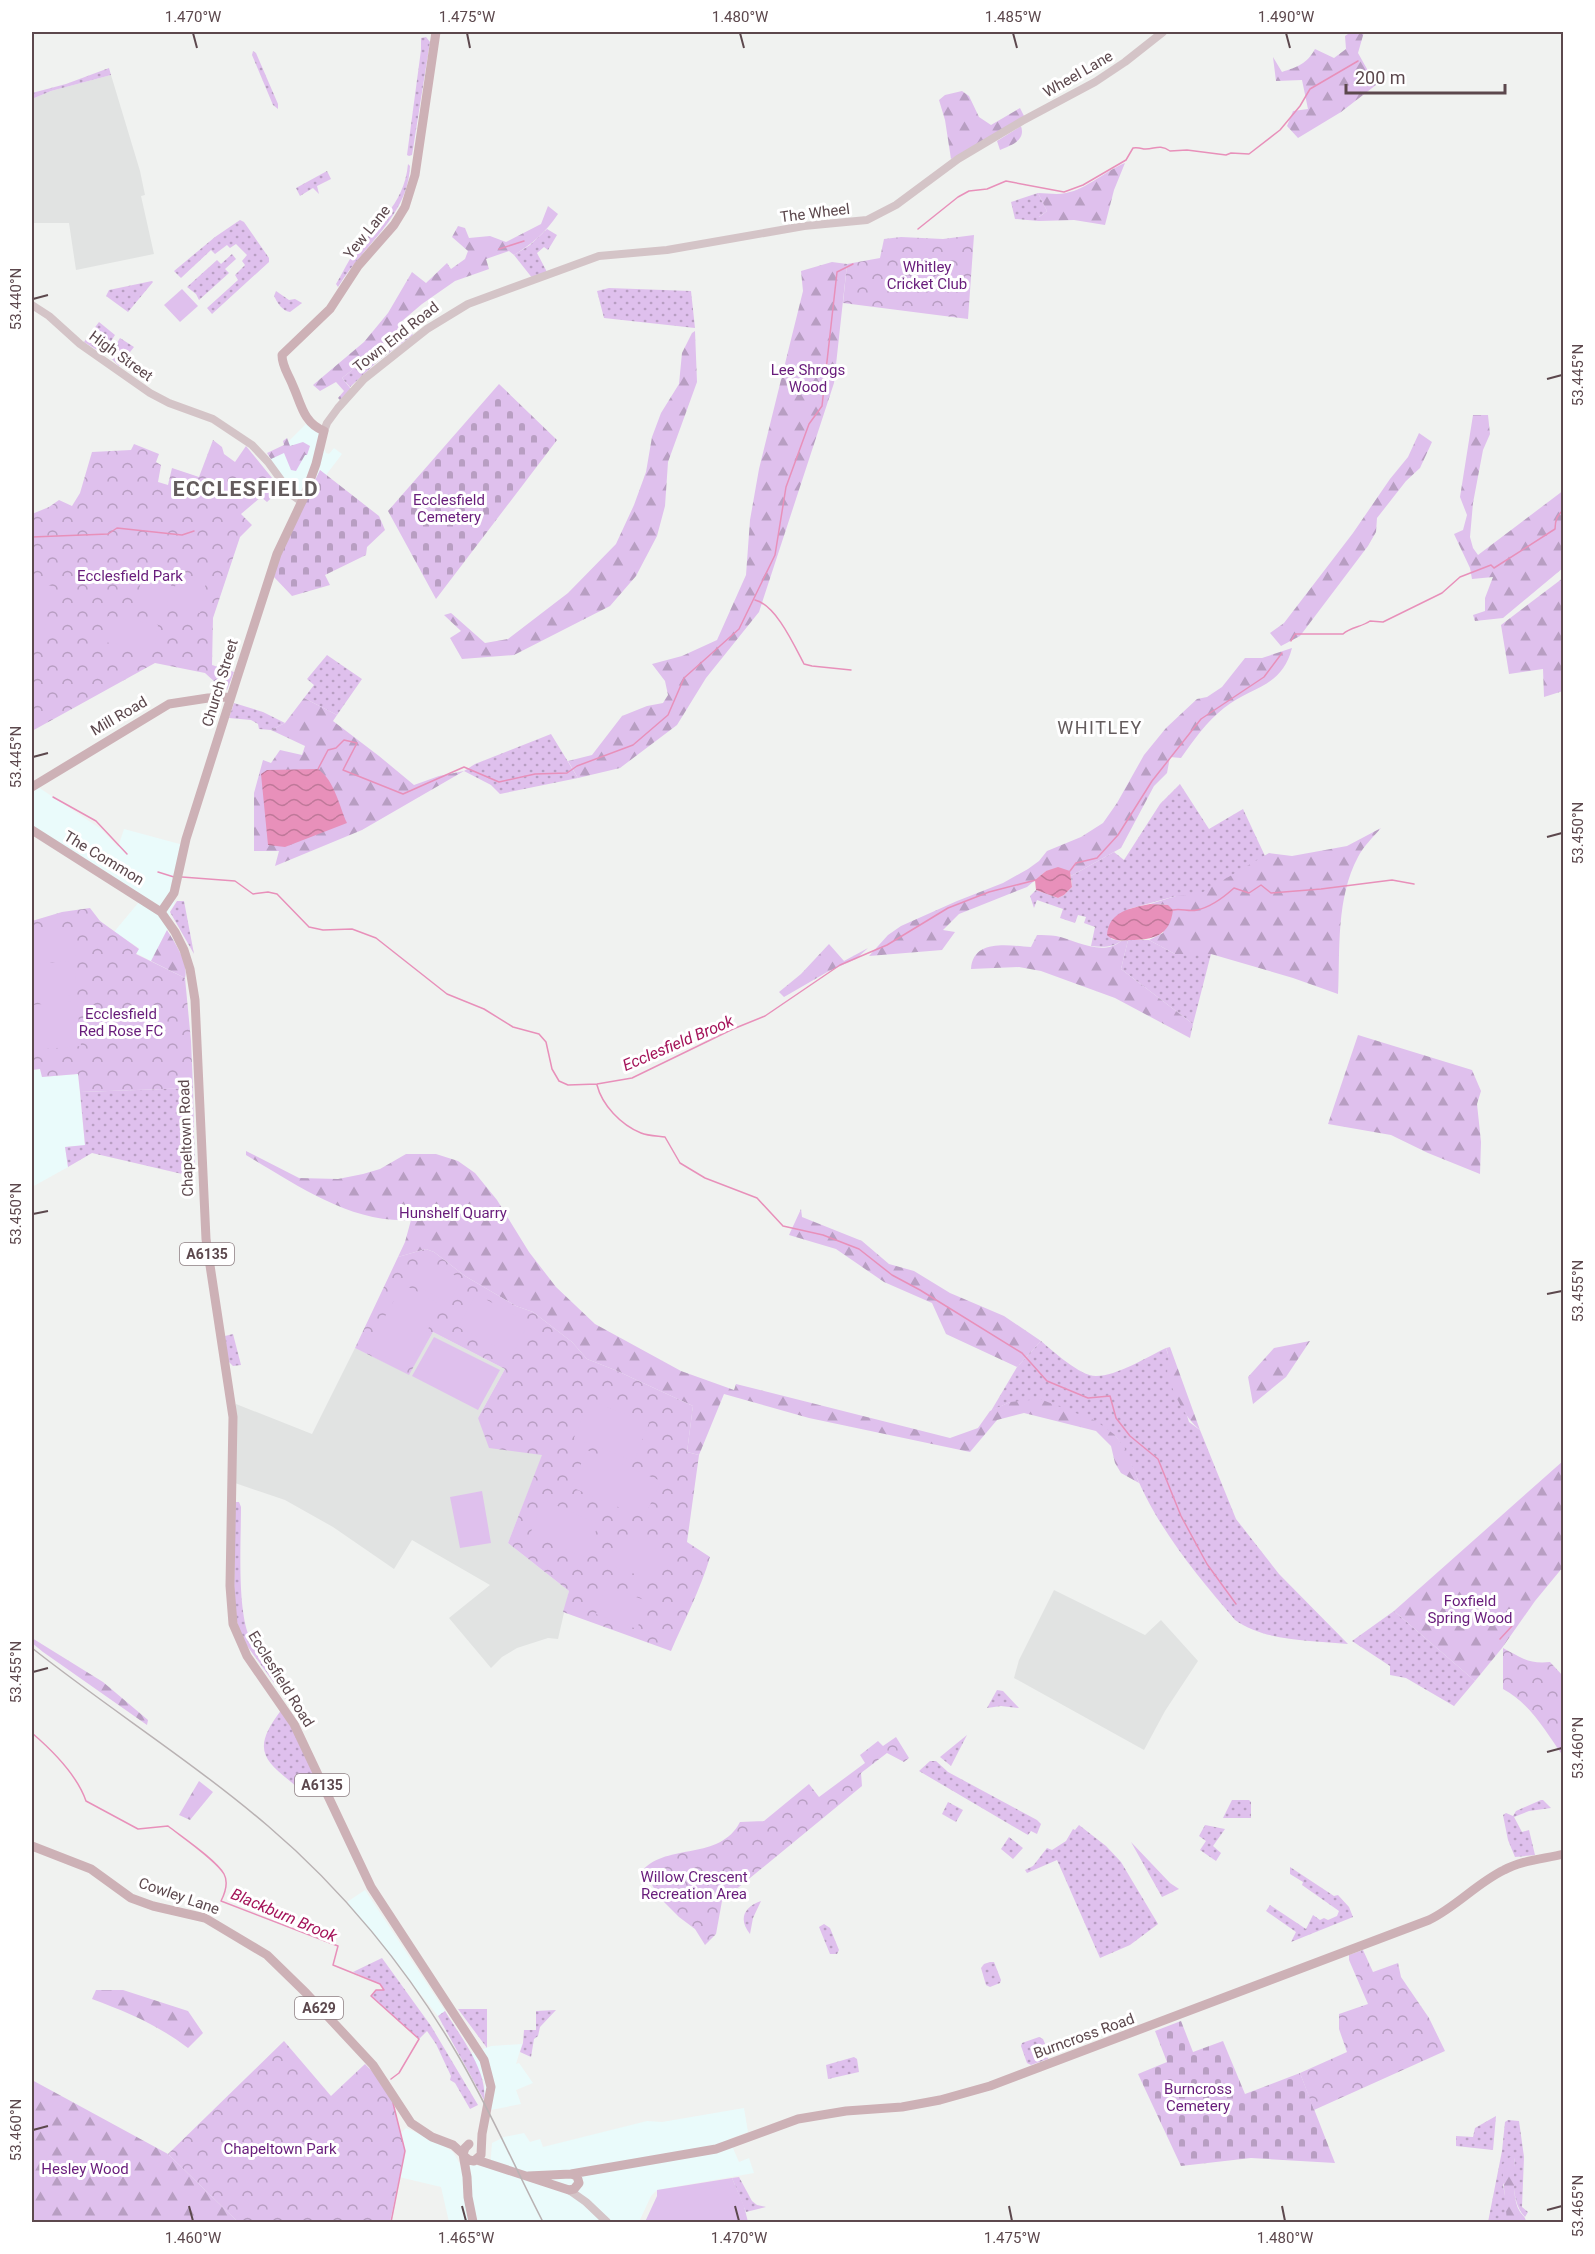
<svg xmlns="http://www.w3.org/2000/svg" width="1595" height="2254" font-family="Roboto,sans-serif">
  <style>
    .commercial { fill: #eafbfb }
    .education { fill: #e1e3e2 }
    .grass { fill: url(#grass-dots) }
    .forest { fill: url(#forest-firs) }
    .cemetery { fill: url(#cemetery-stones) }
    .park { fill: url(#park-crowns) }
    .pitch { fill: #dfc0ed }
    .water { fill: url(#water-waves) }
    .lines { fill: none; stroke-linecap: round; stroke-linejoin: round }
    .stream { stroke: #e890ba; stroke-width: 1.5 }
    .minor { stroke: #d4c4c7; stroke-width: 8 }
    .major { stroke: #cdb1b6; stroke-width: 9 }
    .rail { stroke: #b9b2b3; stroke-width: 1.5 }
    .ticks { fill: none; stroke: #5c484d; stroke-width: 2 }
    .labels { text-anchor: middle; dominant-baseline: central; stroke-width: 6; stroke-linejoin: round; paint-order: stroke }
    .shield { fill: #fff; stroke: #8d7f82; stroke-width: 1.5 }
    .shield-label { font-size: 14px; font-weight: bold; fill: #5c484d }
    .street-label { font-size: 15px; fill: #5c484d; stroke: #fff }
    .park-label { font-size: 15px; fill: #681c7b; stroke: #fff }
    .water-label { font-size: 16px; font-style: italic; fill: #a41359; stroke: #fff }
    .quarter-label { font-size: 18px; letter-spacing: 1.5px; fill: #645c5d; stroke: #fff }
    .district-label { font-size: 21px; font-weight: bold; letter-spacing: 1.5px; fill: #645c5d; stroke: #fff }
    .neatline { fill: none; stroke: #5c484d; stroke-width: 2 }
    .ticks-label { font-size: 15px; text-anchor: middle; fill: #5c484d }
  </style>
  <defs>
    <pattern id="grass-dots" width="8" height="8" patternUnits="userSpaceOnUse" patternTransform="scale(1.5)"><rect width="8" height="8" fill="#dfc0ed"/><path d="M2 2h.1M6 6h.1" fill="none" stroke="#b89ec2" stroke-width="1.8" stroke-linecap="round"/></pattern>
    <pattern id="forest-firs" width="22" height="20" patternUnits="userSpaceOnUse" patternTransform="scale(1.5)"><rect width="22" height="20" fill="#dfc0ed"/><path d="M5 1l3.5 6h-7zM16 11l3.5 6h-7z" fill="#b89ec2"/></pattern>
    <pattern id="cemetery-stones" width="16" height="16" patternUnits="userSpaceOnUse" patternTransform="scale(1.5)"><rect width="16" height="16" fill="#dfc0ed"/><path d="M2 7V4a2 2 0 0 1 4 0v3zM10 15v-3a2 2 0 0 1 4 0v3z" fill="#b89ec2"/></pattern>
    <pattern id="park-crowns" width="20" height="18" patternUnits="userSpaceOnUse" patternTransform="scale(1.5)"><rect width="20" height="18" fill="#dfc0ed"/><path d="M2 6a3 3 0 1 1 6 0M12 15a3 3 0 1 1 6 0" fill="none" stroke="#b89ec2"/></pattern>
    <pattern id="water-waves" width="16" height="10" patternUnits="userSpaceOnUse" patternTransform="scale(1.5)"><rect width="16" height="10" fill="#e890ba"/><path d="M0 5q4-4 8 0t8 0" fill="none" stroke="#bf7899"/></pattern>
  </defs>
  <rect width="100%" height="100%" fill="#f0f2f0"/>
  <path class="commercial" d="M 309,421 L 324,431 L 321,442 L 326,453 L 329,454 L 334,448 L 342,454 L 326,475 L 320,470 L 303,504 L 268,462 Z
    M 38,787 L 101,829 L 118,847 L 124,829 L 187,846 L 174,904 L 170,910 L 170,917 L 175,925 L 167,930 L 151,961 L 136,953 L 139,948 L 114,932 L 139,902 L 32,835 L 32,792 Z
    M 40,1069 L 42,1077 L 78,1074 L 85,1146 L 65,1147 L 68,1167 L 32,1187 L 32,1070 Z
    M 365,1890 L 445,2011 L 438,2016 L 347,1902 Z
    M 522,2044 L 516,2064 L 519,2063 L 533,2083 L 516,2090 L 521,2104 L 491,2110 L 484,2100 L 485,2083 L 470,2054 L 491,2046 Z
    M 744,2108 L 748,2132 L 729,2139 L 739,2162 L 749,2158 L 754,2173 L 657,2190 L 651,2196 L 639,2222 L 449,2222 L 441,2187 L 399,2177 L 405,2151 L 401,2133 L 406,2128 L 438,2142 L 453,2152 L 461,2166 L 476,2165 L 490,2168 L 492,2143 L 504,2137 L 524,2133 L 530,2142 L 540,2139 L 543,2147 L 647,2121 L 662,2122 Z"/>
  <path class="education" d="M 111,75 L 140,171 L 145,195 L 141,196 L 154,254 L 76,270 L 69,223 L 32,223 L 32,99 L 51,91 Z
    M 433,1332 L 505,1369 L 478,1418 L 543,1454 L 508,1543 L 569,1591 L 558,1639 L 548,1638 L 517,1648 L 502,1657 L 491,1668 L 449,1618 L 490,1585 L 412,1540 L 394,1569 L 333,1527 L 285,1500 L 235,1483 L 236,1404 L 312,1434 L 355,1348 L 409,1374 Z
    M 1054,1590 L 1145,1635 L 1161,1620 L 1198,1661 L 1165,1711 L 1144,1750 L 1014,1678 L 1019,1660 Z"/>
  <path class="grass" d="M 426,37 L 430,42 L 412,155 L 409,156 L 407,155 L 421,50 L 421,38 Z
    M 253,51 L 256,53 L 278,104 L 278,109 L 273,105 L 252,55 Z
    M 109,68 L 111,75 L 51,91 L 32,99 L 32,93 L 66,84 Z
    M 408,164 L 410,166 C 408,217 362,246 338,287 L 336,284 C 341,276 345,267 350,259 C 372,226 404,208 408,164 Z
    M 327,171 L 331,179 L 317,186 L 319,194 L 313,188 L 300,196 L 296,188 Z
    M 1038,193 L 1047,211 L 1039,217 L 1039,221 L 1015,219 L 1011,202 Z
    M 240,220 L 244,222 L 269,258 L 269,262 L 212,314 L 207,308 L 238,280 L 235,275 L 245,265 L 242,261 L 247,255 L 236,244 L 230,248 L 227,245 L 215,254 L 211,250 L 181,278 L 174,271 L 215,237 Z
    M 547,229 L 557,235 L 548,250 L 544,247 L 537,253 L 547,272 L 533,279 L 514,255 L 530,245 Z
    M 232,254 L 236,259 L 225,269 L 229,273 L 199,300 L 196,294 L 187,287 L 217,260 L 221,264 Z
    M 152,281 L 153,282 L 128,312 L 106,296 L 109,290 Z
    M 609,288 L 691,291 L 695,328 L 604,318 L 597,291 Z
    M 276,291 L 289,300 L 295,299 L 302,303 L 290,312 C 282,311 277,302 274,296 Z
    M 99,322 L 115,335 L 105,350 L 100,352 L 84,342 Z
    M 120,338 L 134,347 L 119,366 L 109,356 Z
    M 374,353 L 378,361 L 350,387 L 342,378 Z
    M 327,655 L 362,679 L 337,715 L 304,698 L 314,685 L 307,679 Z
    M 234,703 L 263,712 L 285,723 L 271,730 L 259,729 L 258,724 L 251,720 L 229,718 Z
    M 551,734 L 578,778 L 500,794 L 491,785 L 464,771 L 475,764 Z
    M 1180,784 L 1209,829 L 1243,809 L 1265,856 L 1198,896 L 1176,896 L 1129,909 L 1111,939 L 1121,941 C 1112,948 1102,947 1091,946 L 1095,927 L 1084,923 L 1086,917 L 1078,915 L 1075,923 L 1060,918 L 1063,909 L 1037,900 L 1034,908 L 1030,896 L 1036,890 L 1058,898 L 1064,895 L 1072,887 L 1071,876 L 1114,852 L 1124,860 L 1160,804 Z
    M 177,901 L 184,901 L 194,954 L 170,912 Z
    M 1128,940 L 1149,940 L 1175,954 L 1211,954 L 1193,1024 L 1121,969 Z
    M 193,1088 L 195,1177 L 92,1153 L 68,1167 L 65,1147 L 85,1145 L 80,1092 Z
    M 233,1334 L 241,1365 L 233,1366 L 228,1361 L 225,1336 Z
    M 1041,1341 C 1053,1351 1080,1376 1096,1376 C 1117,1376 1147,1357 1166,1348 L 1189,1422 L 1200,1430 L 1236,1519 L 1279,1574 L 1348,1644 C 1311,1640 1266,1642 1235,1620 C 1202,1581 1169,1542 1146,1497 C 1135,1476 1129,1454 1115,1435 L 1010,1402 L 991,1411 L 1017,1367 Z
    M 235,1502 L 239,1502 L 241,1507 C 241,1541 237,1607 249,1636 C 261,1665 283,1689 305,1711 L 300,1719 L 240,1636 L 234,1607 Z
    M 1394,1611 L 1475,1681 L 1454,1706 L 1406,1678 L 1390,1675 L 1390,1666 L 1352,1641 Z
    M 997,1690 L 1003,1691 L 1019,1708 L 1001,1706 L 987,1708 Z
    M 282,1709 L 322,1788 L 309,1794 L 302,1791 C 266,1761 248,1753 282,1709 Z
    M 967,1735 L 951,1766 L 940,1757 Z
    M 930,1761 L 936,1761 L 948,1772 L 1037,1820 L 1041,1824 L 1037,1834 L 1031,1831 L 1028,1835 L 919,1771 Z
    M 1232,1800 L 1249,1800 L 1251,1802 L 1251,1818 L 1223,1818 Z
    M 1541,1800 L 1543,1800 L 1551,1808 L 1529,1811 L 1514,1817 L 1522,1832 L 1529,1830 L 1535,1855 L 1515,1857 L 1508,1840 L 1503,1815 L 1506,1813 L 1513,1816 L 1516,1811 Z
    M 948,1802 L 963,1810 L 956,1822 L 942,1814 Z
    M 1079,1825 L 1106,1846 L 1121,1862 L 1158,1924 L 1130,1945 L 1100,1958 L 1057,1860 L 1027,1873 L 1025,1870 L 1033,1866 L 1047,1848 L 1052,1850 L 1066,1841 L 1073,1829 L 1075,1830 Z
    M 1205,1825 L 1225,1829 L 1213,1846 L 1221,1853 L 1216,1861 L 1200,1850 L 1206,1841 L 1199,1836 Z
    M 1009,1837 L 1023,1848 L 1013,1859 L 1001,1849 Z
    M 1131,1842 L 1170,1883 L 1179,1889 L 1162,1897 Z
    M 1290,1867 L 1334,1896 L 1338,1895 L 1349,1907 L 1353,1917 L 1291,1942 L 1296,1932 L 1266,1911 L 1270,1905 L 1306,1929 L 1313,1915 L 1320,1920 L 1324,1918 L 1328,1920 L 1337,1916 L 1339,1911 L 1302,1885 L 1303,1882 L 1290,1874 Z
    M 761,1901 L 753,1918 L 750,1934 C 738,1919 744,1907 761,1901 Z
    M 824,1924 L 830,1928 L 839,1950 L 837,1954 L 830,1954 L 819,1927 Z
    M 382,1958 L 431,2026 L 478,2105 L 470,2109 L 455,2083 L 450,2080 L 451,2076 L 436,2044 L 427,2031 L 419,2039 L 371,1996 L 376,1990 L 384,1990 L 380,1984 L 353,1972 Z
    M 990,1962 L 994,1962 L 1001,1980 L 1000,1983 L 990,1987 L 986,1985 L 981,1968 L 984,1964 Z
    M 458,2009 L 487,2009 L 487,2048 Z
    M 556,2010 L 540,2027 L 538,2036 L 534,2039 L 531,2057 L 520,2052 L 523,2043 L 524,2030 L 536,2030 L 536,2011 Z
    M 445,2011 C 460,2036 488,2071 484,2100 L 438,2016 Z
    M 1039,2037 L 1043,2039 L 1049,2053 L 1048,2059 L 1031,2065 L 1027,2063 L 1021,2046 L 1022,2043 Z
    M 854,2057 L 857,2059 L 859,2072 L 828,2079 L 826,2065 Z
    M 1496,2116 L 1493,2150 L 1456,2146 L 1456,2136 L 1473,2137 L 1475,2128 Z
    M 1508,2120 L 1519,2121 L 1524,2157 L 1522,2207 L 1528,2212 L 1525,2217 C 1511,2203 1513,2175 1515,2157 L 1503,2185 L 1507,2207 L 1507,2222 L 1488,2222 L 1502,2151 L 1505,2122 Z
    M 739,2177 L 752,2201 L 757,2205 L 766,2207 L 746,2212 L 732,2178 Z"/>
  <path class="forest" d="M 1351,32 L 1364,32 L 1358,53 L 1376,85 L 1341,112 L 1298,138 L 1287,126 L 1293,111 L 1308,109 L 1302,80 L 1276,81 L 1273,57 L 1282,72 C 1297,67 1307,64 1315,49 L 1334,58 L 1346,49 L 1345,36 Z
    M 962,91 L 969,96 L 979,117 L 991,125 L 1020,108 L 1024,116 L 995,136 L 951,159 L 945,120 L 939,100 L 945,95 Z
    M 1021,126 C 1026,141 1011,145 1000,150 L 997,141 Z
    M 1125,163 L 1114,190 L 1105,225 L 1074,220 L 1039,221 L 1038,218 L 1047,211 L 1038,193 C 1047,193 1057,195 1066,193 C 1087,189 1105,171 1125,163 Z
    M 548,206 L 558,214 C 546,232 532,244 514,255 L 509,251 L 486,259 L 489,269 L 455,281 L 422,304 L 402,321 L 413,335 L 378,361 L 374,353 L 342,378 L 351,389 L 340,400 L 338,398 L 344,391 L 336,382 L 320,391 L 313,385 L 364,342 L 388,313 L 412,272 L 426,283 L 447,263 L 451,269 L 465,259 L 468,251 L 452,237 L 458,226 L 465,228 L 469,238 L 490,236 L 506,242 L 541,224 Z
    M 832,262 L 847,264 L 834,383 L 759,612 L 706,678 L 677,725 L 620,768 L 578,778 L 568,761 L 592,755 L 622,716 L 647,706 L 663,703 L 668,695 L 665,681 L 652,664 L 682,656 L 717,640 L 746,575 L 750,520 L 759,469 L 803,291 L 801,271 Z
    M 695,331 L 697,382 L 668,462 L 665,506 L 657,536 L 636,576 L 610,606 L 514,655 L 462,659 L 450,638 L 461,631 L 444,615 L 451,613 L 485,643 L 508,639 L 568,593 L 616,544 L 634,505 L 646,472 L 652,437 L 661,413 L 679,384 L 682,353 L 692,333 Z
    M 1473,415 L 1488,415 L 1490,434 L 1483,450 L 1473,503 L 1470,537 L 1473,548 L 1478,555 L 1564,490 L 1563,568 L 1503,618 L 1475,621 L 1473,615 L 1485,611 L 1485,598 L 1493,577 L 1472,579 L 1470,568 L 1454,534 L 1463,530 L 1467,515 L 1460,497 Z
    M 1419,433 L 1432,442 L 1420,468 L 1406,481 L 1377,518 L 1376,532 L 1368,546 L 1300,636 L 1281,646 L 1270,633 L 1284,623 L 1353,533 L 1390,479 L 1408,457 Z
    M 287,438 L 290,446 L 303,442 L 310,446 L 307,455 L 305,455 L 296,471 L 291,470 L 284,453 L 271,459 L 267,453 L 284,445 L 283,441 Z
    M 1563,578 L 1563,691 L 1544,697 L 1543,669 L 1509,674 L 1501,625 Z
    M 1292,648 C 1282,688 1251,686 1224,708 C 1206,722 1194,740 1181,758 L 1170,757 L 1167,773 L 1154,786 L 1121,848 L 1071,876 L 1069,871 L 1046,871 L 1027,887 L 959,914 L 943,930 L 955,932 L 942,950 L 869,956 L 888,935 L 901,926 L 957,901 L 1003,883 L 1028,869 L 1039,861 L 1047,851 L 1081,837 L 1103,823 L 1117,803 L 1144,755 L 1166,728 L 1197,699 L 1207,697 L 1222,687 L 1245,658 L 1262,658 Z
    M 304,698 L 337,715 L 333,721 L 379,756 L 414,785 L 439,776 L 464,771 L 362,830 L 275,866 L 279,851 L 254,851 L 254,793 L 263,760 L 271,763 L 280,750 L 302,755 L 305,746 L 271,730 L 285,723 Z
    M 1381,828 C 1373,837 1363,847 1358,857 C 1336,898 1340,949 1338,994 L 1293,978 L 1211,954 L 1175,954 L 1149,940 L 1163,933 L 1168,905 L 1150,904 L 1176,896 L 1198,895 L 1269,853 L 1292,856 L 1347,846 Z
    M 167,930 C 175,943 189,963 185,978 L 151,961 Z
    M 1037,935 C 1043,935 1050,935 1056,936 C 1076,940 1102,957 1121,941 L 1128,940 L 1121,969 L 1193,1024 L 1190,1038 L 1115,998 L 1041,971 L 1019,967 L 971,969 C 973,938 1010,946 1031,947 Z
    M 829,944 L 844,961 L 868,948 L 856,959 L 829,971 L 784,997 L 779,992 L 801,974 Z
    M 1358,1035 L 1472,1070 L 1481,1091 L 1477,1104 L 1481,1142 L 1480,1174 L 1428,1153 L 1391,1135 L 1328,1124 Z
    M 246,1151 L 299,1178 L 338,1179 L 363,1174 L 380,1169 L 406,1154 L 436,1154 L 458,1161 L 475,1173 L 497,1200 L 529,1252 L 556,1287 L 595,1324 L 681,1371 L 734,1390 L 736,1384 L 950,1438 L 978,1428 L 990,1411 L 1010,1402 L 1040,1399 L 1096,1421 L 1115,1435 L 1126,1450 L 1139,1483 L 1121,1473 L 1115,1463 L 1111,1446 L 1096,1431 L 1024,1413 L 997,1420 L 970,1452 L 809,1418 L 724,1394 L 699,1455 L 687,1452 L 693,1406 L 615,1370 L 587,1359 L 572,1342 L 533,1312 L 516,1306 L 465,1276 L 434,1252 L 426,1249 L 398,1257 L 405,1242 L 411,1220 C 351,1224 295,1184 246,1155 Z
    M 801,1209 L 802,1217 L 862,1241 L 889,1264 L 914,1271 L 950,1293 L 1004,1316 L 1041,1341 L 1017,1367 L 946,1334 L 932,1303 L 884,1282 L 836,1249 L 789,1235 Z
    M 1310,1341 L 1286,1377 L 1253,1404 L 1248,1377 L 1274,1348 Z
    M 1170,1347 L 1200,1430 C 1185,1418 1174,1395 1168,1376 C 1165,1367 1172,1363 1166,1348 Z
    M 1563,1461 L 1563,1567 L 1535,1601 L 1502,1648 L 1475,1681 L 1394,1611 Z
    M 32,1638 L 103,1682 L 148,1720 L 147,1725 L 43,1652 L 32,1643 Z
    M 199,1781 L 213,1792 L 190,1820 L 179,1815 Z
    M 96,1990 L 123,1990 L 188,2011 L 203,2033 L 188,2048 C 158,2025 127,2012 92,1999 Z
    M 32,2080 L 168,2154 L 238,2222 L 32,2222 Z
    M 1515,2156 C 1514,2171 1512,2197 1519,2210 C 1522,2216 1525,2215 1526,2222 L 1504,2222 L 1507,2222 L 1502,2165 L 1510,2157 Z"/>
  <path class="cemetery" d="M 499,384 L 557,440 L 436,599 L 388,511 Z
    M 320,470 L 379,516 L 385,530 L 367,547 L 366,555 L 325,575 L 330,585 L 292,596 L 274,577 L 282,548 Z
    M 1181,2021 L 1193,2052 L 1223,2041 L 1245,2094 L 1300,2073 L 1335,2163 L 1251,2158 L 1181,2166 L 1138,2074 L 1167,2062 L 1155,2031 Z"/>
  <path class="park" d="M 974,235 L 968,319 L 843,303 L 847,264 L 880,258 L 884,239 L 901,237 L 943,239 Z
    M 213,440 L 222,447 L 224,454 L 235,462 L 246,446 L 281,489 L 267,502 L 261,497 L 241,514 L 252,525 L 240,537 L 213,618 L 212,665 L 234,672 L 227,690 L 213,693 L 216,683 L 205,673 L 155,663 L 32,731 L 32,514 L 49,507 L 59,500 L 72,506 L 80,493 L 92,452 L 131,450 L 134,444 L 159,454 L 156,462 L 161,465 L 158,482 L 168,485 L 172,468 L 199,477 Z
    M 90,908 L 100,921 L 139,949 L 136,954 L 185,978 L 191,1041 L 193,1088 L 80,1092 L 78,1074 L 42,1077 L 40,1069 L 32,1070 L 32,921 L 62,912 Z
    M 426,1249 L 434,1252 L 465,1276 L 516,1306 L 533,1312 L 572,1342 L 587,1359 L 615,1370 L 693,1406 L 687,1452 L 699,1455 L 687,1542 L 710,1557 C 701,1588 684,1621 671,1651 L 563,1612 L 569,1591 L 508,1543 L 542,1455 L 489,1448 L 478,1418 L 505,1369 L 433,1332 L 409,1375 L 355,1348 L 398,1257 Z
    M 1503,1648 C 1522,1658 1528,1664 1550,1662 L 1563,1676 L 1563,1756 C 1546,1732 1531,1704 1503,1689 Z
    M 896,1737 L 909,1758 L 904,1762 L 887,1753 L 861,1773 L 862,1786 L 722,1901 L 716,1934 L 705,1945 L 695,1929 L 679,1917 L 660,1898 L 643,1870 C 667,1843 720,1861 740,1822 L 764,1821 L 809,1784 L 819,1797 L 865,1763 L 860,1755 L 878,1741 L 883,1746 Z
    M 1363,1950 L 1373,1972 L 1398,1963 L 1401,1977 L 1429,2018 L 1445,2051 L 1314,2110 L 1300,2073 L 1347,2052 L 1339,2029 L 1339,2014 L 1368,2004 L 1349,1960 L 1349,1955 Z
    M 284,2041 L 331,2096 L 365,2064 L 380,2079 L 393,2102 L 405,2151 L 390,2222 L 238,2222 L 168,2154 Z"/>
  <path class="pitch" d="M 182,289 L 198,306 L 180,322 L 164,305 Z
    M 143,571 L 173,577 L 167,606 L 137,601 Z
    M 177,577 L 206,582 L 200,613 L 171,607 Z
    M 32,582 L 52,586 L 44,632 L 32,630 Z
    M 108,616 L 158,625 L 154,650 L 104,642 Z
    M 73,927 L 76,957 L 32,961 L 32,931 Z
    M 74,961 L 77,995 L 32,999 L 32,964 Z
    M 77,1001 L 81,1046 L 32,1050 L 32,1005 Z
    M 423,1259 L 462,1279 L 449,1303 L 411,1283 Z
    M 403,1284 L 441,1305 L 407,1368 L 368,1347 Z
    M 476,1294 L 529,1323 L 512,1355 L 458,1327 Z
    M 434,1337 L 500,1370 L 478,1410 L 412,1376 Z
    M 589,1400 L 649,1423 L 634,1461 L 574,1438 Z
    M 587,1450 L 661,1481 L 644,1518 L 571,1487 Z
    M 482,1491 L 491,1543 L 460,1548 L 450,1497 Z
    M 544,1500 L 599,1524 L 584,1557 L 530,1534 Z
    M 626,1536 L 670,1554 L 658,1583 L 614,1566 Z
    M 606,1586 L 647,1601 L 637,1629 L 596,1614 Z
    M 732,2178 L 744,2206 L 748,2222 L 645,2222 L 657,2196 L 657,2190 Z"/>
  <path class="water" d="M 318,769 C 335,781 339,806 347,823 L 285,847 L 268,845 L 261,774 L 267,770 Z
    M 1058,867 L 1070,871 L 1072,887 L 1064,895 L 1058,898 L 1036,890 L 1035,880 L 1046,871 Z
    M 1150,904 L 1168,905 L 1173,910 C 1170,936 1153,940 1130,940 C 1122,941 1113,941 1107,935 C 1109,911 1131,908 1150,904 Z"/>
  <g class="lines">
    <path class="stream" d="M 918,229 L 958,197 L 969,191 L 987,189 L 1006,181 L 1064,192 L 1083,185 L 1126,160 L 1133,148 C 1137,147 1140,148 1144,149 C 1154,150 1159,143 1170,151 L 1187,150 L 1226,155 L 1231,153 L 1249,154 L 1280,130 L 1300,106 L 1310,89 L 1358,61
      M 499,249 L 524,241
      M 32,537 L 108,534 L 117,528 L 182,535 L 194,531
      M 755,600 C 776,605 794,645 804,664 L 812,666 L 851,670
      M 1291,641 L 1295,634 L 1343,634 C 1350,627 1362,627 1370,621 L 1383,622 L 1442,593 L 1460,577 L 1491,565 L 1494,568 L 1555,529 C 1555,522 1557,514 1564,510
      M 318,769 L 328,750 L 336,748 L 344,740 L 357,743 L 343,770 L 403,794 L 464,767 L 499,782 L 535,774 L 567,773 L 577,766 L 633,745 L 668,715 L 684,678 L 739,629 L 775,555 L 786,487 L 809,424 L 822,406 L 837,272 L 853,264
      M 53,797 L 96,821 L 127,854
      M 1070,871 L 1076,863 L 1097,858 L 1118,835 L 1152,781 L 1201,719 L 1264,677 L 1282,653
      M 158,872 L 174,877
      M 182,877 L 235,881 L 253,894 L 268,892 L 277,894 L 309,927 L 323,930 L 352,929 L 376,938 L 447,994 L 484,1009 L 513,1027 L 539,1034 L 546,1042 L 552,1069 L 559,1081 L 568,1085 L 597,1084 L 632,1078 L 733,1029 L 765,1016 L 840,965 L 887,945 L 948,908 L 989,892 L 1036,880
      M 1173,910 C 1181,908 1189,912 1197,910 C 1211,907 1223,898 1234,888 L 1249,893 L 1261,885 L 1271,893 L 1321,889 L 1392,880 L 1414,884
      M 597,1085 C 602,1105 621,1125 641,1133 C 648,1136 658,1136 665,1137 L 680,1163 L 705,1178 L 757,1198 L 783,1226 L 823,1235 L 859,1249 L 892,1275 L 920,1290 L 1022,1353 L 1047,1381 L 1088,1398 L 1110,1396 L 1116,1418 L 1130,1436 L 1158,1459 L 1181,1516 L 1207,1564 L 1236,1604
      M 1500,1639 L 1512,1626
      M 32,1733 C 53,1751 77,1775 86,1801 L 138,1829 L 168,1826 C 182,1837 216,1860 224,1874 C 229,1883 225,1893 221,1901 L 338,1946 L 333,1965 L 380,1984 L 384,1990 L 376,1990 L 371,1996 L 419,2039 L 399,2073 L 391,2079
      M 391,2222 L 405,2151 L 393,2103"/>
    <path class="minor" d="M 32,305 L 49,316 L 80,344 L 150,393 L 169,403 L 213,419 L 252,445 L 268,462 L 292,495 L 302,502
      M 324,431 L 327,423 L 338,408 L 364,379 L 427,329 L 468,304 L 599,256 L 667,250 L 804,226 L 867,220 L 896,205 L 958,159 L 1022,121 L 1095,82 L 1125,62 L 1163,32
      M 569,2190 L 586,2202 L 607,2222"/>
    <path class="major" d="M 32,787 L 169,704 L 208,698 L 230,697
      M 32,830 L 161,912 L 175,932 L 184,950 L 190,969 L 195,1000 L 206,1239 L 233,1417 L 230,1586 L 233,1624 L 247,1656 L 294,1724 L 371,1887 L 484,2060 L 491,2087 L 482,2134 L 481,2155 L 474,2161 L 469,2160 L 464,2156
      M 161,912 L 174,893 L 186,839 L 237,678 L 277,554 L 304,497 L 316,464 L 324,431 C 303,423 301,403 293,386 C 289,375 282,367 282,355 L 330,309 L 358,266 L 394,225 L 405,207 L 415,175 L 436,32
      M 32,1846 L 91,1869 L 131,1898 L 153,1906 L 205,1918 L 267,1955 L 306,1993 L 373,2065 L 411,2123 L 432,2137 L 453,2145 L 463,2154
      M 469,2144 L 465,2148 L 463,2154 L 467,2177 L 468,2197 L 473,2222
      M 477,2160 L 569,2190 L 574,2189 L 579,2183 L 577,2176 L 571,2174
      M 528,2176 L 571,2174 L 716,2149 L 798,2119 L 846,2111 L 902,2107 L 940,2100 L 990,2086 L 1429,1920 C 1456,1907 1477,1883 1504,1870 C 1522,1860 1544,1859 1564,1854"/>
    <path class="rail" d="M 32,1648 C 109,1709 193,1762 268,1826 C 342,1889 407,1968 456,2052 C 489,2107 514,2166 543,2222"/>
  </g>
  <path class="ticks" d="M 193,33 L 197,48M 467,33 L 470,48M 740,33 L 744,48M 1013,33 L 1017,48M 1286,33 L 1290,48M 33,299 L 48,295M 1547,379 L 1562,375M 33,757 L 48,753M 1547,837 L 1562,833M 33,1214 L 48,1211M 1547,1294 L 1562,1291M 33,1672 L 48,1668M 1547,1752 L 1562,1748M 33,2130 L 48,2126M 189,2206 L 193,2221M 462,2206 L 466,2221M 735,2206 L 739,2221M 1009,2206 L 1012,2221M 1282,2206 L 1285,2221M 1547,2210 L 1562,2206"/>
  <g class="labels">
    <g class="shield">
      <rect x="180" y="1243" width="54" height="22" rx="4.5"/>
      <rect x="295" y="1774" width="54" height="22" rx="4.5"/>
      <rect x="295" y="1997" width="48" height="22" rx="4.5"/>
    </g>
    <g class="shield-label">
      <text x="207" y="1254">A6135</text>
      <text x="322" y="1785">A6135</text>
      <text x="319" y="2008">A629</text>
    </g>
    <g class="street-label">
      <text transform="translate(1078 74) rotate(-30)">Wheel Lane</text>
      <text transform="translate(815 213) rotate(-7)">The Wheel</text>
      <text transform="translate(367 232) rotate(-51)">Yew Lane</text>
      <text transform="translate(396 337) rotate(-38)">Town End Road</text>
      <text transform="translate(121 356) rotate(36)">High Street</text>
      <text transform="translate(220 683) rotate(-73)">Church Street</text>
      <text transform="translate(119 716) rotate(-30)">Mill Road</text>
      <text transform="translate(104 858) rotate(31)">The Common</text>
      <text transform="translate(186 1138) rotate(-92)">Chapeltown Road</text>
      <text transform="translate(281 1679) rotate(58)">Ecclesfield Road</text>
      <text transform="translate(179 1896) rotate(19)">Cowley Lane</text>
      <text transform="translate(1084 2036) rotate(-20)">Burncross Road</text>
    </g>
    <g class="park-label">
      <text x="927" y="267">Whitley<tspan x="927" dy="17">Cricket Club</tspan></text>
      <text x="808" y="370">Lee Shrogs<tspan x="808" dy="17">Wood</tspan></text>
      <text x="449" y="500">Ecclesfield<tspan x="449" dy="17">Cemetery</tspan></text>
      <text x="130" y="576">Ecclesfield Park</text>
      <text x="121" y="1014">Ecclesfield<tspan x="121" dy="17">Red Rose FC</tspan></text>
      <text x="453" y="1213">Hunshelf Quarry</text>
      <text x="1470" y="1601">Foxfield<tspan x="1470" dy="17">Spring Wood</tspan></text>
      <text x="694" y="1877">Willow Crescent<tspan x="694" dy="17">Recreation Area</tspan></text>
      <text x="1198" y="2089">Burncross<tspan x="1198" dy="17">Cemetery</tspan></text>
      <text x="280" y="2149">Chapeltown Park</text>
      <text x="85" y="2169">Hesley Wood</text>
    </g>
    <g class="water-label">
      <text transform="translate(678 1043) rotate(-23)">Ecclesfield Brook</text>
      <text transform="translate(284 1915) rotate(23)">Blackburn Brook</text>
    </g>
    <g class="quarter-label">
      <text x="1100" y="727">WHITLEY</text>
    </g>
    <g class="district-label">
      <text x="246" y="489">ECCLESFIELD</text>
    </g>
  </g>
  <rect width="1595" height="2254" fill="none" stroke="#ffffff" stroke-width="66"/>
  <path d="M1346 84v9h159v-9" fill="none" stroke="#5c484d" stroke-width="3"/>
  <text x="1355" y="84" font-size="18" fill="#5c484d" stroke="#ffffff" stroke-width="4.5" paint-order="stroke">200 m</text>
  <rect x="33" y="33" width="1529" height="2188" class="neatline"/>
  <g class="ticks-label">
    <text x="193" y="22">1.470°W</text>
    <text x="467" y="22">1.475°W</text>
    <text x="740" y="22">1.480°W</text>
    <text x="1013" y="22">1.485°W</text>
    <text x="1286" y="22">1.490°W</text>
    <text transform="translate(16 299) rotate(-90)" y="5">53.440°N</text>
    <text transform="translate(1578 375) rotate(-90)" y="5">53.445°N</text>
    <text transform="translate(16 757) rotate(-90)" y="5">53.445°N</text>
    <text transform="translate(1578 833) rotate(-90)" y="5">53.450°N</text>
    <text transform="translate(16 1214) rotate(-90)" y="5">53.450°N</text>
    <text transform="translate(1578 1291) rotate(-90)" y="5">53.455°N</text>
    <text transform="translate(16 1672) rotate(-90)" y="5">53.455°N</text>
    <text transform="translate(1578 1748) rotate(-90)" y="5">53.460°N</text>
    <text transform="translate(16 2130) rotate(-90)" y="5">53.460°N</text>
    <text transform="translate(1578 2206) rotate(-90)" y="5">53.465°N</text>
    <text x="193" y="2243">1.460°W</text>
    <text x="466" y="2243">1.465°W</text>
    <text x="739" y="2243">1.470°W</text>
    <text x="1012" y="2243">1.475°W</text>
    <text x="1285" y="2243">1.480°W</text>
  </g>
</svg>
